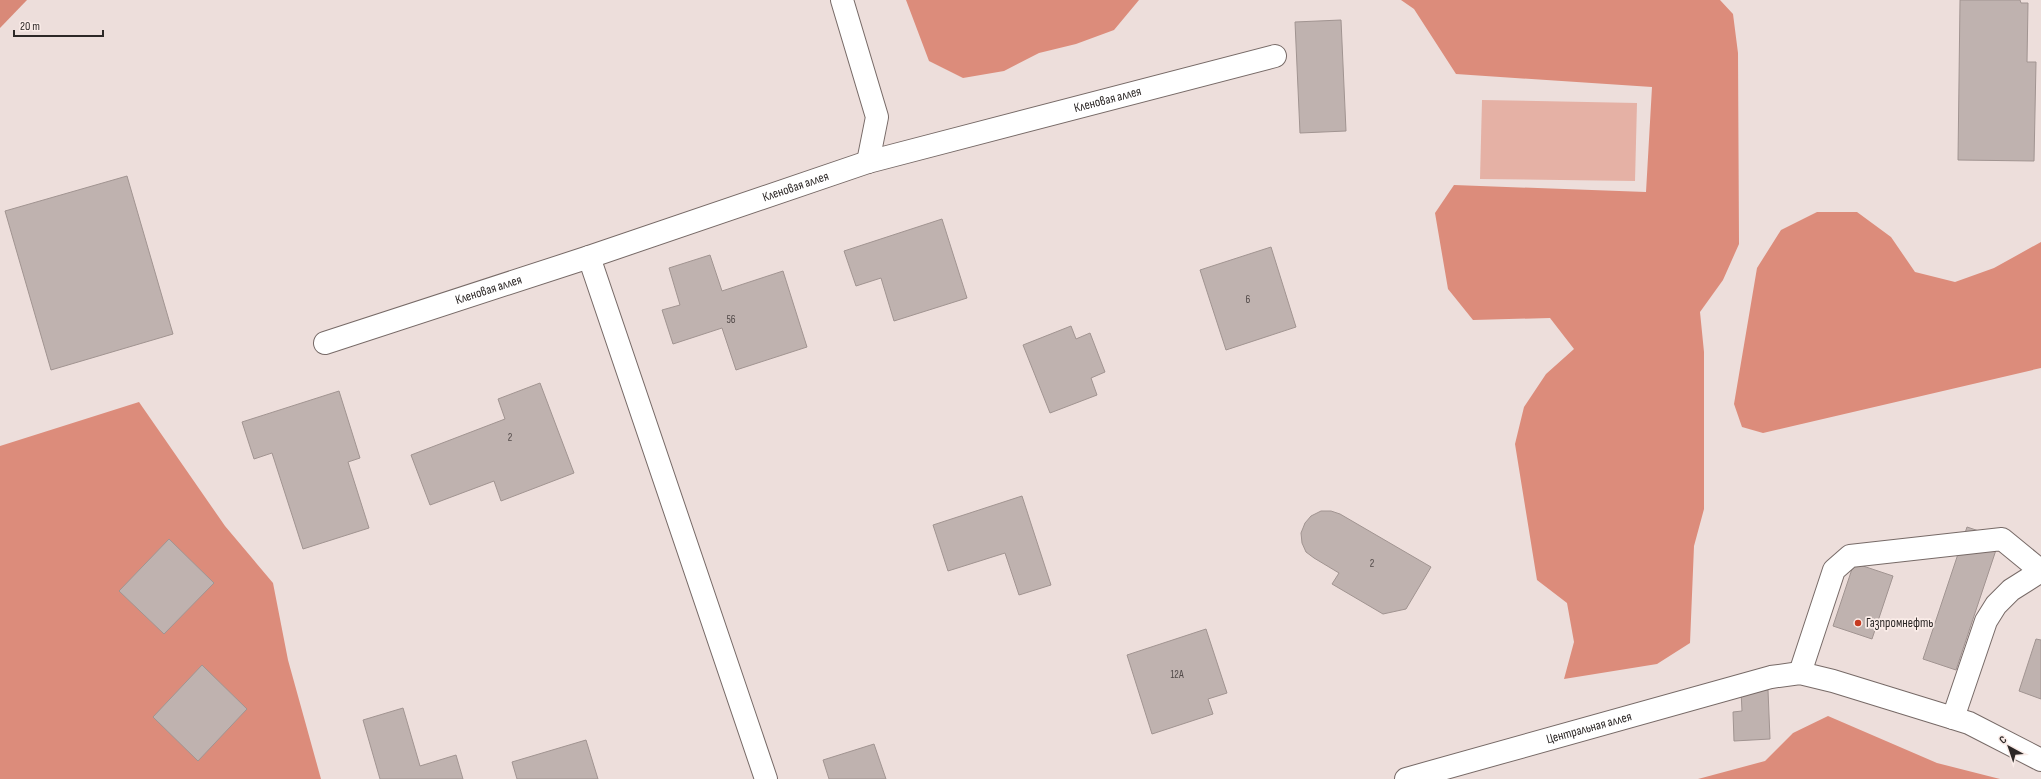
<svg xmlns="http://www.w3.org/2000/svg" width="2041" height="779" font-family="'Sofia Sans Condensed',sans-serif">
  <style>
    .green { fill: #e5b1a5 }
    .forest { fill: #dc8c7b }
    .water { fill: #d98978 }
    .building { fill: #bfb2af; stroke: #a19491 }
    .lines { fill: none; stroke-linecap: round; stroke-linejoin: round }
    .minor-casing { stroke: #776a67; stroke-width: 24 }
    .minor { stroke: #fff; stroke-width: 22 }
    .poi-dot { fill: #c63b21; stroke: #faece8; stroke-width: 1.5 }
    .labels { text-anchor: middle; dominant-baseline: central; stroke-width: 3.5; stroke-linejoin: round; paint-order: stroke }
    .number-label { font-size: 11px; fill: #524a49 }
    .street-label { font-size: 13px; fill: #2d2827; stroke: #faece8 }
    .poi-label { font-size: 13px; fill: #2d2827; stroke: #faece8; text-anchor: start }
  </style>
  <rect width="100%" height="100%" fill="#eddedb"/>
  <path class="green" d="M 1482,100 L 1637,103 L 1635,181 L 1480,179 Z"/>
  <path class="forest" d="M 906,0 L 1139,0 L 1114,30 L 1076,44 L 1039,53 L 1004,71 L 963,78 L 929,61 Z
    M 1401,0 L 1720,0 L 1733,14 L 1738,53 L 1739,244 L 1723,280 L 1700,312 L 1704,352 L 1704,509 L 1694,546 L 1690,643 L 1657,664 L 1564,679 L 1574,642 L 1567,603 L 1537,580 L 1515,444 L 1524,407 L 1546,374 L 1574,349 L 1550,318 L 1473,320 L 1448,289 L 1435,213 L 1454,185 L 1646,192 L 1652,87 L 1456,74 L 1414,9 Z
    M 1817,212 L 1857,212 L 1891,237 L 1915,272 L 1955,282 L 1994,268 L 2041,242 L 2041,368 L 1763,433 L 1742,427 L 1734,404 L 1757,268 L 1781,230 Z
    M 139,402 L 225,526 L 273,583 L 288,660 L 321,779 L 0,779 L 0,446 Z
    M 1828,716 L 1937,763 L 2000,779 L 1698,779 L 1765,761 L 1793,733 Z"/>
  <path class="water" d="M 0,0 L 27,0 L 0,28 Z"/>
  <path class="building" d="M 1960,0 L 2020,0 L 2021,3 L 2028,3 L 2027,62 L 2036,62 L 2034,161 L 1958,160 Z
    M 1341,20 L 1346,131 L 1300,133 L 1295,22 Z
    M 127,176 L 173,334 L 51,370 L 5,211 Z
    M 942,219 L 967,298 L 894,321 L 881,278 L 856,286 L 844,251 Z
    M 1271,247 L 1296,327 L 1226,350 L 1200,270 Z
    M 710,255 L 722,291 L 783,271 L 807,347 L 736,370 L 722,328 L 673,344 L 662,310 L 680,305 L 669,268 Z
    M 1071,326 L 1076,339 L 1090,333 L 1105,372 L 1091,378 L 1097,395 L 1050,413 L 1023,345 Z
    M 540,383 L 574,473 L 501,501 L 494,481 L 430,505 L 411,455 L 505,419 L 498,399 Z
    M 339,391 L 360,458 L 348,462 L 369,528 L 303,549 L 272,453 L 254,459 L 242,422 Z
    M 1022,496 L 1051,585 L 1019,595 L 1005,553 L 948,571 L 933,525 Z
    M 1321,511 L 1331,511 L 1340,514 L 1431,567 L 1406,609 L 1383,614 L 1332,584 L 1339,573 L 1314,558 L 1306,552 L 1302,543 L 1301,533 L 1305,523 L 1311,516 Z
    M 1967,527 L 2000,538 L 1956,670 L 1923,659 Z
    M 169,539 L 214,583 L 164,634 L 119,591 Z
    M 1854,563 L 1893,576 L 1872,639 L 1833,626 Z
    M 1206,629 L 1227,693 L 1208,699 L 1213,714 L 1152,734 L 1127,655 Z
    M 2036,639 L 2041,640 L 2041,699 L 2019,691 Z
    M 202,665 L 247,709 L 198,761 L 153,717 Z
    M 1768,690 L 1770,739 L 1734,741 L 1733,712 L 1742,711 L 1741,691 Z
    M 403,708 L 420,766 L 456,755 L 463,779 L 380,779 L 363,720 Z
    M 586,740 L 598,779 L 517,779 L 512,762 Z
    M 874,744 L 886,779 L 829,779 L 823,760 Z"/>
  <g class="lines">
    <defs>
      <g id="minor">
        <path d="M 842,0 L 877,117 L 868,162"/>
        <path d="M 589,257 L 766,779"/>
        <path id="s1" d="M 325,343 L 589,257 L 868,162 L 1275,56"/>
        <path d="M 1800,673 L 1834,570 L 1850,556 L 2002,539 L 2041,571"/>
        <path d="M 1953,718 L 1986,621 L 1996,605 L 2011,590 L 2041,571"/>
        <path id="s2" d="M 1406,779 L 1771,677 L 1800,673 L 1833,681 L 1953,718 L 1969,723 L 2041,760"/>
      </g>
    </defs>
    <use href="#minor" class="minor-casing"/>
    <use href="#minor" class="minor"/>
  </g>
  <circle class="poi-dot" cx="1858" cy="623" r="4"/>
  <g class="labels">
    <g class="number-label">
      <text x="1248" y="299">6</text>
      <text x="731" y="319">56</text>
      <text x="510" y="437">2</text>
      <text x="1372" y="563">2</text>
      <text x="1177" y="674">12А</text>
    </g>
    <g class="street-label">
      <text stroke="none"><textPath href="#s1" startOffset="820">Кленовая аллея</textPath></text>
      <text stroke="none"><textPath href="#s1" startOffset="496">Кленовая аллея</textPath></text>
      <text stroke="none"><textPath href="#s1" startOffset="172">Кленовая аллея</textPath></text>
      <text stroke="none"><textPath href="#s2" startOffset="190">Центральная аллея</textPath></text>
    </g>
    <g class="poi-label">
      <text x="1866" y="623">Газпромнефть</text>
    </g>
  </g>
  <g transform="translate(2009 747) rotate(320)" stroke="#faece8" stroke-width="3" paint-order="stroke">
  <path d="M0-3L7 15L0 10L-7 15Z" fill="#2d2827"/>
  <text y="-6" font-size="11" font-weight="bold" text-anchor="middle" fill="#2d2827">С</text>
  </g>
  <path d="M14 30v6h89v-6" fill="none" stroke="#2d2827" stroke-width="2"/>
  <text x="20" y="30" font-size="12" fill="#2d2827" stroke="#faece8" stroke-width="3" paint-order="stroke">20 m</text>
</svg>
